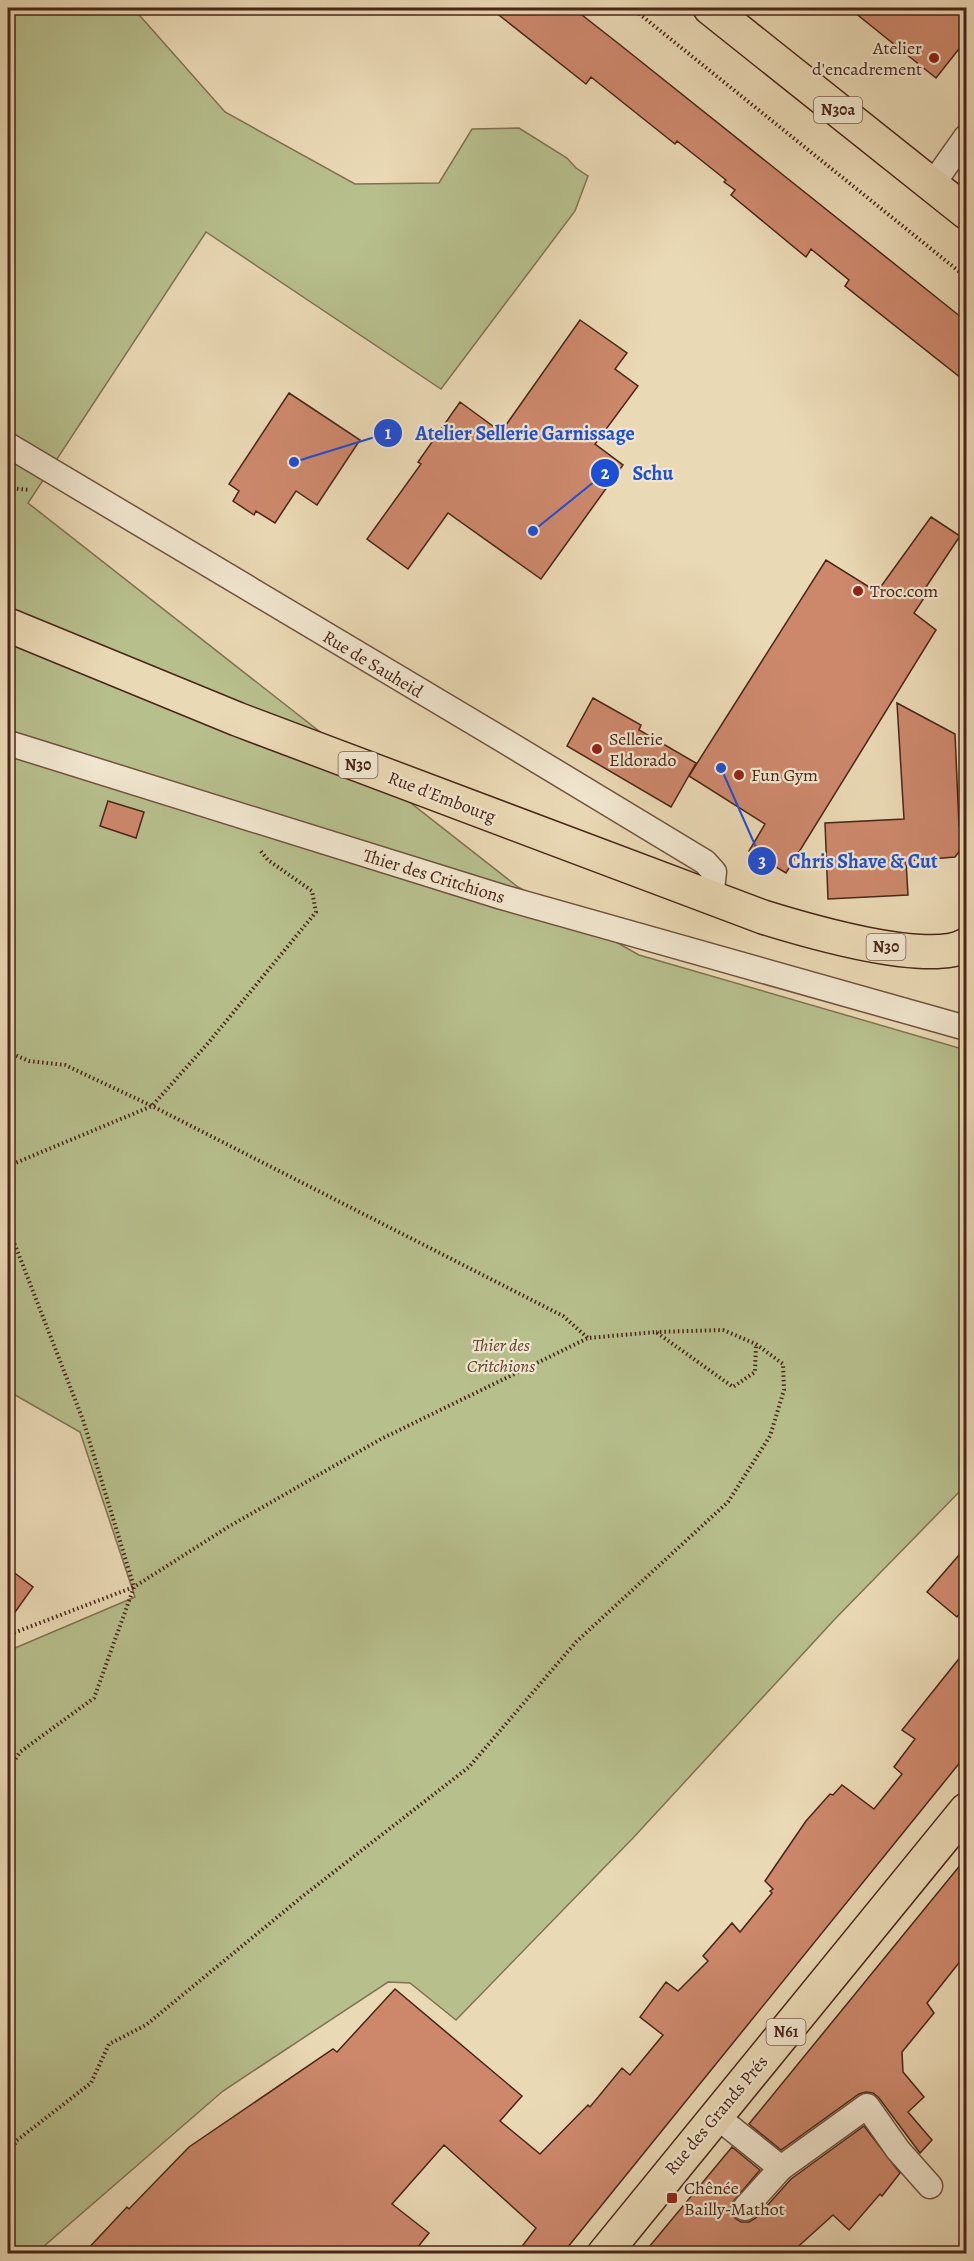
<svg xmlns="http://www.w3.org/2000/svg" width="974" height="2261" font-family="Alegreya,serif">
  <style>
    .green { fill: #b7bf8d; stroke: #807252; stroke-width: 1.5 }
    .building { fill: #cd886c; stroke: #492517; stroke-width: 1.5 }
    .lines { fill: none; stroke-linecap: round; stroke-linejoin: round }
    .minor-casing { stroke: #71523e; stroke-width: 27 }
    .primary-casing { stroke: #492517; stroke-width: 36 }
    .path { stroke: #492517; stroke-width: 4; stroke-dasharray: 1.5 3; stroke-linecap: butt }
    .minor { stroke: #f1e6cf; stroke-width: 24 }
    .primary { stroke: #ead9b5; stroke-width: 33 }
    .poi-dot { fill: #8f2418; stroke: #f1e6cf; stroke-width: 2 }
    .labels { text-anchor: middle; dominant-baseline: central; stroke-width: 4.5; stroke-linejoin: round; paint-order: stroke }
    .shield { fill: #f1e6cf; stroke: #7b5f4e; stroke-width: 1.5 }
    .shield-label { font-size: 16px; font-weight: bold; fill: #492517 }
    .poi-label { font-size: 18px; fill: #492517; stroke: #f1e6cf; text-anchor: start }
    .street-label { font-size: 18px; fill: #492517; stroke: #f1e6cf }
    .park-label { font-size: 18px; font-style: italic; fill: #5f442f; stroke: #f1e6cf }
    .leader { fill: none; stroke: #1d4ed8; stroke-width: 2 }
    .callout-dot { fill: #1d4ed8; stroke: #f1e6cf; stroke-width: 2 }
    .mark-label { font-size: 18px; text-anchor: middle; font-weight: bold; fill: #fff }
    .callout-label { font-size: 20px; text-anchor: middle; font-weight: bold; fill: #1d4ed8; stroke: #f1e6cf; stroke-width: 4.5; stroke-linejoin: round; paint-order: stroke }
  </style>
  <rect width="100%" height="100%" fill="#ead9b5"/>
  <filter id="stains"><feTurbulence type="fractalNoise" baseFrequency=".00333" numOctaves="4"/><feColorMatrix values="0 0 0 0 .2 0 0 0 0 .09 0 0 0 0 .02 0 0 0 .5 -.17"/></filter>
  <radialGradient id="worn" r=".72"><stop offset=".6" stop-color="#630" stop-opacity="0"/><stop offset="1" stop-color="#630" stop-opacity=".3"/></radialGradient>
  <path class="green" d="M 8,8 L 133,8 L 225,112 L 355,184 L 439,183 L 472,129 L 519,128 L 567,158 L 576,168 L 588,176 L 575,211 L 441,389 L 206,232 L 28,503 L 518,887 L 639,955 L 966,1050 L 966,1485 L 834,1620 L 633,1838 L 456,2020 L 410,1983 L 388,1982 L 223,2091 L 36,2253 L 8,2253 L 8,1651 L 135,1597 L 80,1432 L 8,1391 Z"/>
  <path class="building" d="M 490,8 L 573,8 L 619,44 L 966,321 L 966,382 L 845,286 L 849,280 L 811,249 L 806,257 L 731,195 L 735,190 L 724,182 L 726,180 L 677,141 L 675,144 L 591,77 L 586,84 Z
    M 849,8 L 951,8 L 966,19 L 966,40 L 936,78 Z
    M 580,320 L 627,353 L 615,369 L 638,386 L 595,444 L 623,465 L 541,579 L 448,513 L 408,569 L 367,539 L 421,464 L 418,462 L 460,402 L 501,432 Z
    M 289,393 L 360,440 L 317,505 L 296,491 L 275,523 L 256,511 L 254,515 L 233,501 L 239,491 L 229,484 Z
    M 931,517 L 960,536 L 924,590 L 928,592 L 914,613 L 936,630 L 786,873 L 749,851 L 765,824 L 689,776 L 826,560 L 877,592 Z
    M 593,698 L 641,725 L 639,730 L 696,763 L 671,807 L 567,746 Z
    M 897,703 L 955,734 L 959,826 L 966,830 L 966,842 L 955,857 L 906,861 L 908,895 L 828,899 L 825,823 L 904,819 Z
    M 108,801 L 144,812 L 136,838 L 100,826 Z
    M 966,1547 L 966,1606 L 957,1617 L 927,1592 Z
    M 8,1568 L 33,1587 L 8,1622 Z
    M 966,1650 L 966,1755 L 563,2253 L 517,2253 L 536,2228 L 444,2145 L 392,2204 L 429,2233 L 413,2253 L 84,2253 L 127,2207 L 129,2209 L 189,2147 L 333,2049 L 337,2052 L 395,1989 L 522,2096 L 500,2121 L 540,2154 L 588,2105 L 590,2107 L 622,2068 L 630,2075 L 663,2035 L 640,2017 L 666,1982 L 678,1991 L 708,1961 L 703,1956 L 732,1923 L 740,1932 L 772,1893 L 770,1891 L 773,1889 L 765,1881 L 806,1821 L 830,1794 L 833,1795 L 842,1785 L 874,1809 L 902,1774 L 894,1767 L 915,1739 L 902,1730 Z
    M 966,1858 L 966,1954 L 927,2003 L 934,2013 L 902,2052 L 903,2072 L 924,2097 L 908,2112 L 932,2140 L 920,2153 L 879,2098 L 873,2093 L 866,2092 L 859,2094 L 781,2150 L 749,2124 Z
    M 864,2126 L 900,2173 L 882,2196 L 880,2194 L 849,2230 L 833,2215 L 791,2253 L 644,2253 L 732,2147 L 760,2170 L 731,2204 L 731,2212 L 735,2218 L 741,2222 L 749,2222 L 756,2218 L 791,2179 Z"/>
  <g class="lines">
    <defs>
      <path id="minor" d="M 932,185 L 966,137
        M 8,445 L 503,740 L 705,862 L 714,872 L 711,899
        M 8,743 L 502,897 L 966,1028
        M 716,2116 L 781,2168 L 867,2106 L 898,2150 L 930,2186
        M 745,2208 L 781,2168"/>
      <path id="primary" d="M 710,8 L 966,212
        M 8,625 L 237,719 L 763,917 C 805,930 929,967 966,945
        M 604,2254 L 966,1810"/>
    </defs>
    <use href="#minor" class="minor-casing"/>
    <use href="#primary" class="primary-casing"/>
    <path class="path" d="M 632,8 L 966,277
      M 8,488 L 30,490
      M 8,1052 L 29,1061 L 65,1065 L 152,1106 L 563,1316 L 588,1338
      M 8,1166 L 152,1106 L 209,1042 L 316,912 L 312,891 L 268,860 L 259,849
      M 8,1227 L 83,1420 L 134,1587 L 8,1635
      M 8,1770 L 20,1752 L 94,1698 L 134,1587 L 228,1527 L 381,1439 L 588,1338 L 656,1332 L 733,1387 L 755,1372 L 756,1344
      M 8,2161 L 16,2141 L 91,2083 L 109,2044 L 146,2025 L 303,1896 L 469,1767 L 576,1642 L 728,1502 L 770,1436 L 784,1390 L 783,1364 L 756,1344 L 723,1330 L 656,1332"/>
    <use href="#minor" class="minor"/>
    <use href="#primary" class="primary"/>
  </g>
  <g class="poi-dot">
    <circle cx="934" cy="58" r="6"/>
    <circle cx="858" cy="591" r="6"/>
    <circle cx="597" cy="749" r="6"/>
    <circle cx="739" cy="775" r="6"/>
    <rect x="666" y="2192" width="12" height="12" rx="3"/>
  </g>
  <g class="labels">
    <g class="shield">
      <rect x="814" y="97" width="48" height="26" rx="4.5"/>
      <rect x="338.5" y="752" width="39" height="26" rx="4.5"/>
      <rect x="866.5" y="934" width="39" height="26" rx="4.5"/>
      <rect x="766.5" y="2019" width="39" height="26" rx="4.5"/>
    </g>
    <g class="shield-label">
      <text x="838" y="110">N30a</text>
      <text x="358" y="765">N30</text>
      <text x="886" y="947">N30</text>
      <text x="786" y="2032">N61</text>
    </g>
    <g class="poi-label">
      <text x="922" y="48" text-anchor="end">Atelier<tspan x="922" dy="21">d'encadrement</tspan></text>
      <text x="870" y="591">Troc.com</text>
      <text x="609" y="739">Sellerie<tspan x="609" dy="21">Eldorado</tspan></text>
      <text x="751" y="775">Fun Gym</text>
      <text x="684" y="2188">Chênée<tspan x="684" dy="21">Bailly-Mathot</tspan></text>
    </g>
    <g class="street-label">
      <text transform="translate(373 664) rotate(31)">Rue de Sauheid</text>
      <text transform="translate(442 797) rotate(21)">Rue d'Embourg</text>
      <text transform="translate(434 876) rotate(17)">Thier des Critchions</text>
      <text transform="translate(716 2115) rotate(-50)">Rue des Grands Prés</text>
    </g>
    <g class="park-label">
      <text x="501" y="1345">Thier des<tspan x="501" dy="21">Critchions</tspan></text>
    </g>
  </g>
  <path class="leader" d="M294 462L388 433M533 531L605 473M721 768L762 861"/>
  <g class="callout-dot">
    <circle cx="294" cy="462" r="6"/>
    <circle cx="533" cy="531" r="6"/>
    <circle cx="721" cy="768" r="6"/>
    <circle cx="388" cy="433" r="15"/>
    <circle cx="605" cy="473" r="15"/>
    <circle cx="762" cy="861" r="15"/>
  </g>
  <g class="mark-label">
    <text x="388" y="439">1</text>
    <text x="605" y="479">2</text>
    <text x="762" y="867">3</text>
  </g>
  <g class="callout-label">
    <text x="525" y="440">Atelier Sellerie Garnissage</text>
    <text x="653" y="480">Schu</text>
    <text x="863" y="868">Chris Shave &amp; Cut</text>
  </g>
  <rect width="974" height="2261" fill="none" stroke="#ead9b5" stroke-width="30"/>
  <rect x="9" y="9" width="956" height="2243" fill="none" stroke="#492517" stroke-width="3"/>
  <rect x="15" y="15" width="944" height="2231" fill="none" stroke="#492517" stroke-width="1.5"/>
  <rect width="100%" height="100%" filter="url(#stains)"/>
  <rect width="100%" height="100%" fill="url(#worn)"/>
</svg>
